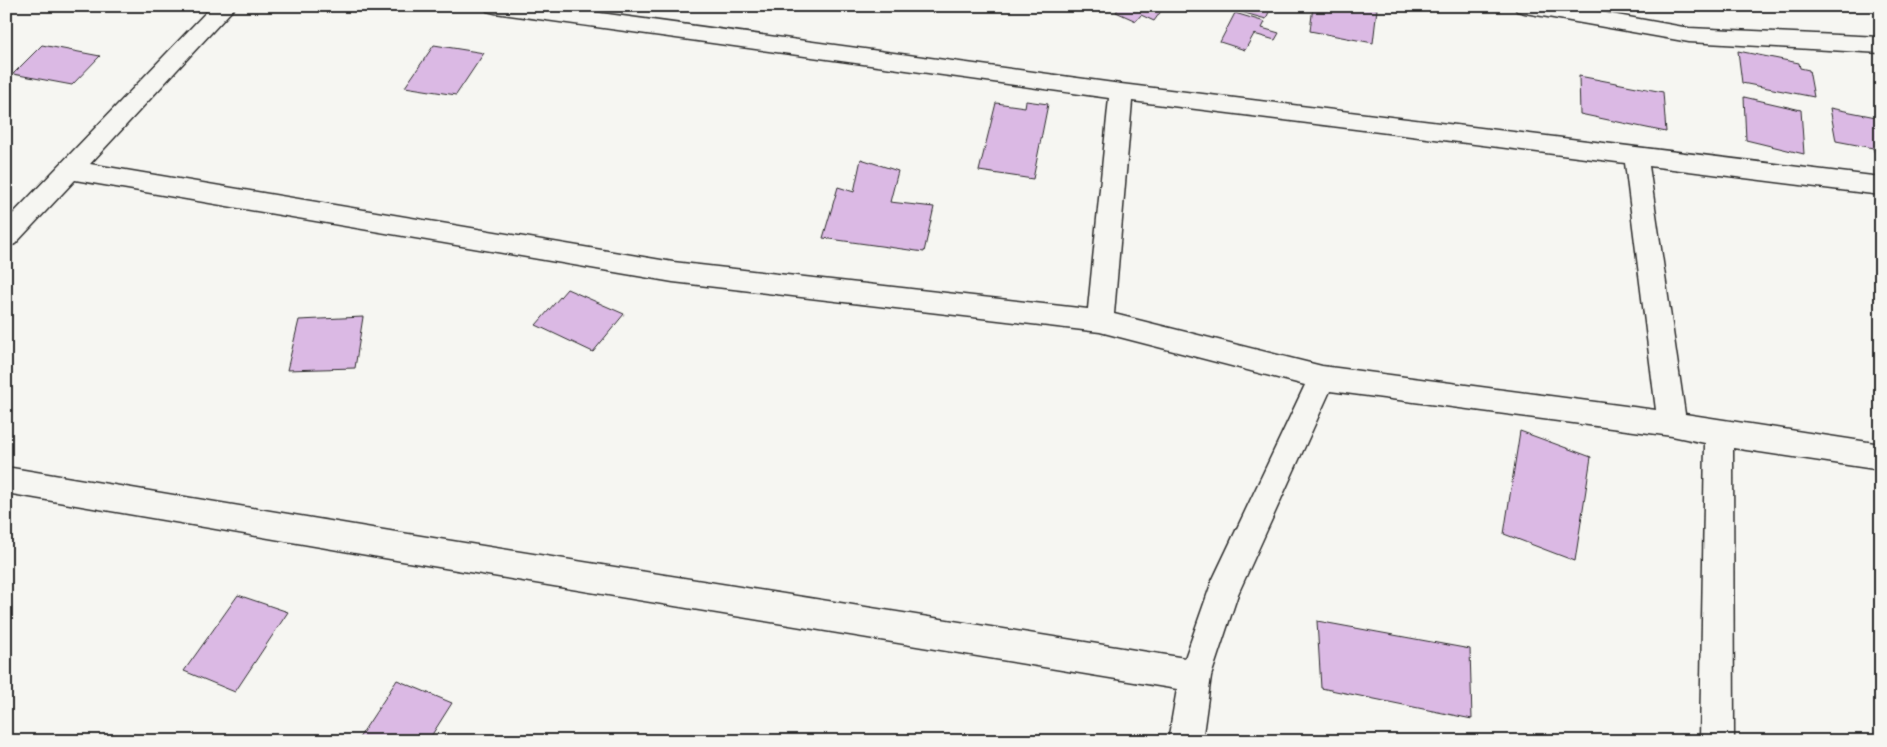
<svg xmlns="http://www.w3.org/2000/svg" width="1887" height="747" font-family="Mali,sans-serif">
  <style>
    .building { fill: #dbb9e4; stroke: #2b2b2b }
    .lines { fill: none; stroke-linecap: round; stroke-linejoin: round }
    .minor-casing { stroke: #2b2b2b; stroke-width: 3 }
    .minor { fill: #f6f6f2; fill-rule: evenodd }
  </style>
  <rect width="100%" height="100%" fill="#f6f6f2"/>
  <filter id="ink" filterUnits="userSpaceOnUse"><feTurbulence type="fractalNoise" baseFrequency=".02" numOctaves="2"/><feDisplacementMap in="SourceGraphic" scale="10" xChannelSelector="R" yChannelSelector="G"/><feConvolveMatrix kernelMatrix="1 2 1 2 8 2 1 2 1" color-interpolation-filters="sRGB"/></filter>
  <g filter="url(#ink)">
    <path class="building" d="M 1120,6 L 1161,6 L 1164,7 L 1154,21 L 1141,15 L 1136,21 L 1116,12 Z
      M 1235,6 L 1268,6 L 1271,7 L 1266,19 L 1234,10 Z
      M 1313,6 L 1362,6 L 1377,9 L 1373,43 L 1310,31 Z
      M 1235,13 L 1265,22 L 1262,28 L 1279,33 L 1275,40 L 1254,34 L 1245,50 L 1220,42 Z
      M 42,45 L 100,56 L 72,85 L 13,74 Z
      M 434,45 L 484,53 L 456,95 L 405,87 Z
      M 1738,51 L 1799,63 L 1800,68 L 1809,70 L 1814,97 L 1742,83 Z
      M 1579,76 L 1663,92 L 1666,132 L 1580,114 Z
      M 1744,97 L 1801,110 L 1804,154 L 1746,140 Z
      M 1026,101 L 1048,104 L 1033,179 L 979,171 L 996,103 L 1025,107 Z
      M 1830,108 L 1881,118 L 1881,156 L 1875,154 L 1873,148 L 1836,141 Z
      M 861,159 L 898,171 L 890,202 L 934,207 L 924,252 L 823,238 L 838,187 L 854,192 Z
      M 567,289 L 624,314 L 593,352 L 536,325 Z
      M 363,317 L 355,368 L 287,370 L 299,320 Z
      M 1520,431 L 1591,457 L 1575,561 L 1504,534 Z
      M 238,595 L 288,612 L 235,692 L 184,671 Z
      M 1317,621 L 1470,649 L 1472,719 L 1321,688 Z
      M 397,680 L 452,703 L 428,741 L 357,741 Z"/>
    <g class="lines">
      <defs>
        <path id="minor" d="M 212,6 L 236,6 L 90,164 L 673,262 L 1088,309 L 1109,98 L 495,13 L 487,11 L 484,6 L 549,6 L 1121,84 L 1881,177 L 1881,195 L 1649,166 L 1685,414 L 1881,444 L 1881,470 L 1733,448 L 1734,741 L 1700,741 L 1705,443 L 1672,436 L 1330,391 L 1238,594 L 1211,676 L 1202,741 L 1168,741 L 1177,689 L 396,560 L 6,493 L 6,467 L 396,532 L 1185,658 L 1212,581 L 1305,385 L 1100,332 L 673,282 L 75,180 L 15,244 L 6,247 L 6,221 ZM 1132,101 L 1625,163 L 1656,410 L 1322,366 L 1114,314 Z
          M 1514,6 L 1567,6 L 1689,28 L 1881,37 L 1881,53 L 1689,42 L 1525,13 L 1517,11 Z"/>
      </defs>
      <use href="#minor" class="minor-casing"/>
      <use href="#minor" class="minor"/>
    </g>
  </g>
  <rect width="1887" height="747" fill="none" stroke="#f6f6f2" stroke-width="25"/>
  <rect x="12" y="12" width="1862" height="722" fill="none" stroke="#2b2b2b" stroke-width="2" filter="url(#ink)"/>
</svg>
